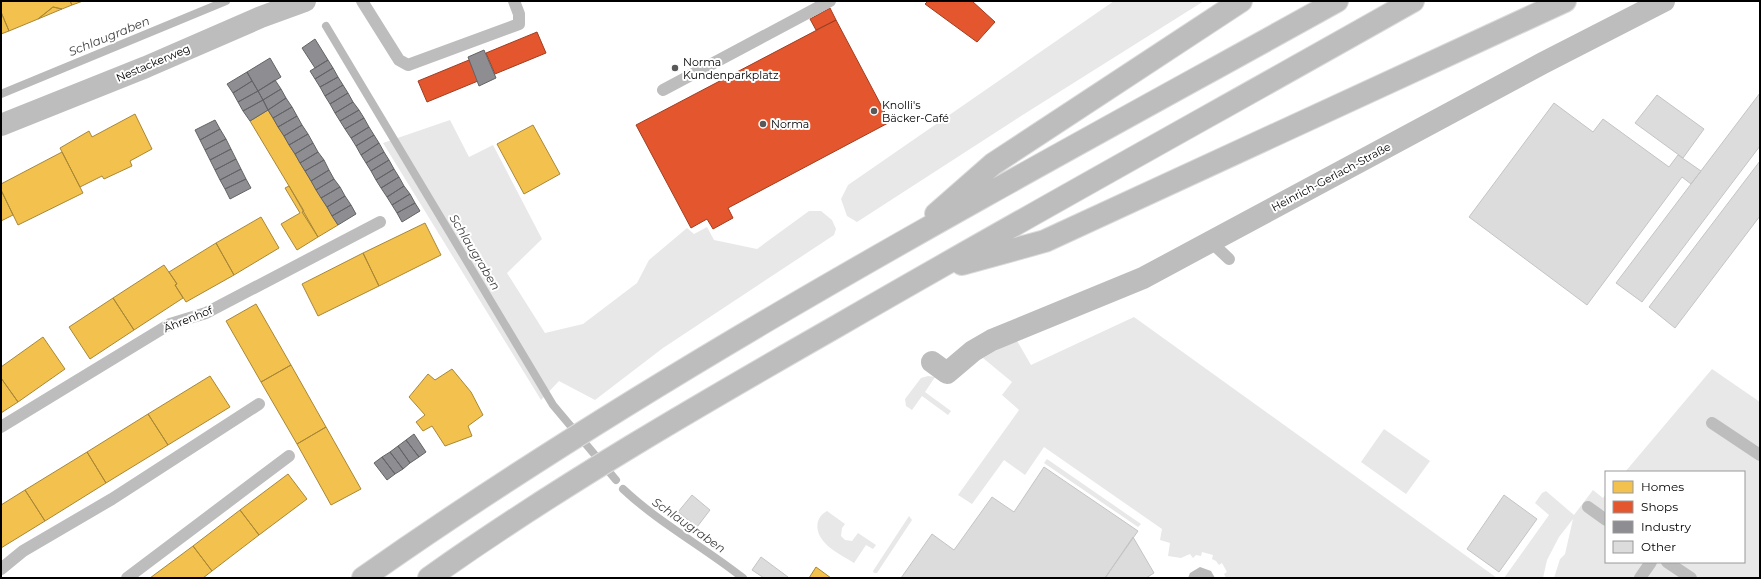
<svg xmlns="http://www.w3.org/2000/svg" width="1761" height="579" font-family="Montserrat,sans-serif">
  <style>
    .green { fill: #e8e8e8 }
    .water { fill: #bababa }
    .homes { fill: #f2c14e; stroke: #a98737 }
    .shops { fill: #e4572e; stroke: #a03d20 }
    .industry { fill: #8d8d92; stroke: #636366 }
    .lines { fill: none; stroke-linecap: round; stroke-linejoin: round }
    .stream { stroke: #bababa; stroke-width: 8 }
    .building { fill: #dcdcdc; stroke: #c4c4c4 }
    .trunk-casing { stroke: #dbdbdb; stroke-width: 24 }
    .service { stroke: #bdbdbd; stroke-width: 12 }
    .minor { stroke: #bdbdbd; stroke-width: 22 }
    .tertiary { stroke: #bdbdbd; stroke-width: 22 }
    .trunk { stroke: #bdbdbd; stroke-width: 22 }
    .poi-dot { fill: #595959; stroke: #fff; stroke-width: 1.5 }
    .labels { text-anchor: middle; dominant-baseline: central; stroke-width: 4; stroke-linejoin: round; paint-order: stroke }
    .poi-label { font-size: 11px; fill: #000; stroke: #fff; text-anchor: start }
    .street-label { font-size: 11px; fill: #000; stroke: #fff }
    .water-label { font-size: 12px; font-style: italic; fill: #3e3e3e; stroke: #fff }
  </style>
  <rect width="100%" height="100%" fill="#fff"/>
  <path class="green" d="M 1114,1 L 1204,1 L 1021,116 L 857,222 L 847,216 L 841,199 L 848,185 Z
    M 450,120 L 469,157 L 493,145 L 542,239 L 507,273 L 545,333 L 583,324 L 637,283 L 649,260 L 687,228 L 694,234 L 707,227 L 714,240 L 757,249 L 809,211 L 821,211 L 832,220 L 836,229 L 834,235 L 663,348 L 595,400 L 559,381 L 541,400 L 383,143 Z
    M 1134,317 L 1497,578 L 1226,578 L 1224,574 L 1227,572 L 1222,563 L 1219,565 L 1216,561 L 1212,559 L 1213,555 L 1202,552 L 1201,556 L 1196,555 L 1193,558 L 1190,554 L 1181,558 L 1168,556 L 1170,543 L 1160,540 L 1162,529 L 1044,447 L 1025,475 L 1004,460 L 972,504 L 958,495 L 1019,410 L 1002,395 L 1012,382 L 983,358 L 1016,339 L 1031,365 Z
    M 1712,369 L 1760,402 L 1760,578 L 1554,578 L 1560,559 L 1565,554 L 1573,519 L 1559,537 L 1547,560 L 1543,578 L 1504,578 L 1549,515 L 1535,503 L 1542,493 L 1546,491 L 1574,515 L 1593,490 L 1603,498 L 1606,494 L 1606,562 L 1744,562 L 1744,472 L 1625,472 Z
    M 928,376 L 935,377 L 925,392 L 951,411 L 948,415 L 922,396 L 912,410 L 906,406 L 905,399 L 921,378 Z
    M 1384,429 L 1430,461 L 1406,494 L 1361,462 Z
    M 1047,459 L 1141,524 L 1138,527 L 1044,463 Z
    M 827,511 L 845,524 L 842,528 L 841,536 L 845,540 L 852,541 L 858,533 L 876,545 L 873,549 L 866,545 L 854,563 C 845,557 832,551 825,543 C 815,533 814,518 827,511 Z
    M 909,516 L 912,520 L 877,573 L 874,573 L 873,571 Z"/>
  <path class="water" d="M 1200,567 L 1211,571 L 1215,578 L 1188,578 L 1190,573 Z"/>
  <path class="homes" d="M 1,1 L 70,1 L 72,5 L 62,9 L 53,7 L 38,19 L 9,31 L 1,12 Z
    M 70,1 L 83,1 L 72,5 Z
    M 53,7 L 62,9 L 38,19 Z
    M 1,12 L 9,31 L 1,34 Z
    M 268,110 L 338,225 L 318,237 L 302,212 L 304,211 L 250,121 Z
    M 135,114 L 152,149 L 130,161 L 132,166 L 104,179 L 102,176 L 80,187 L 60,148 L 89,131 L 92,137 Z
    M 533,125 L 560,174 L 524,194 L 497,144 Z
    M 62,152 L 83,193 L 18,225 L 1,190 L 1,184 Z
    M 289,186 L 318,237 L 297,250 L 281,224 L 300,213 L 285,188 Z
    M 1,190 L 13,215 L 1,221 Z
    M 261,217 L 279,248 L 234,275 L 216,243 Z
    M 425,223 L 441,255 L 379,286 L 363,253 Z
    M 216,243 L 234,275 L 186,302 L 175,285 L 177,284 L 169,272 Z
    M 363,253 L 379,286 L 318,316 L 302,284 Z
    M 164,265 L 177,284 L 175,285 L 183,298 L 134,330 L 113,298 Z
    M 113,298 L 134,330 L 90,359 L 69,327 Z
    M 256,304 L 291,365 L 261,382 L 226,321 Z
    M 43,337 L 65,369 L 18,402 L 1,378 L 1,367 Z
    M 291,365 L 326,427 L 297,444 L 261,382 Z
    M 452,369 L 471,392 L 483,415 L 468,426 L 472,436 L 445,446 L 432,426 L 423,431 L 416,422 L 425,415 L 409,397 L 428,374 L 435,380 Z
    M 210,376 L 230,407 L 168,445 L 148,414 Z
    M 1,378 L 18,402 L 1,413 Z
    M 148,414 L 168,445 L 106,483 L 87,452 Z
    M 326,427 L 361,489 L 331,505 L 297,444 Z
    M 87,452 L 106,483 L 45,521 L 25,490 Z
    M 288,474 L 307,499 L 259,535 L 240,510 Z
    M 25,490 L 45,521 L 1,548 L 1,505 Z
    M 240,510 L 259,535 L 212,571 L 193,546 Z
    M 193,546 L 212,571 L 203,578 L 150,578 Z
    M 816,567 L 831,578 L 809,578 Z"/>
  <path class="shops" d="M 928,1 L 972,1 L 995,22 L 977,42 L 925,4 Z
    M 830,8 L 836,20 L 816,30 L 810,19 Z
    M 836,20 L 890,122 L 728,208 L 733,218 L 713,229 L 707,219 L 691,228 L 636,125 Z
    M 537,32 L 546,53 L 495,74 L 486,53 Z
    M 469,60 L 478,81 L 427,102 L 418,81 Z"/>
  <path class="industry" d="M 315,39 L 328,60 L 315,68 L 302,48 Z
    M 484,50 L 496,78 L 479,86 L 468,57 Z
    M 270,58 L 281,77 L 258,91 L 247,72 Z
    M 328,60 L 333,68 L 315,79 L 310,71 Z
    M 333,68 L 338,77 L 320,87 L 315,79 Z
    M 247,72 L 252,81 L 233,93 L 227,84 Z
    M 338,77 L 343,85 L 325,96 L 320,87 Z
    M 275,80 L 281,89 L 263,100 L 258,91 Z
    M 252,81 L 258,91 L 238,102 L 233,93 Z
    M 343,85 L 348,93 L 330,104 L 325,96 Z
    M 281,89 L 286,98 L 268,110 L 263,100 Z
    M 258,91 L 263,100 L 243,111 L 238,102 Z
    M 348,93 L 353,102 L 335,113 L 330,104 Z
    M 286,98 L 292,107 L 273,118 L 268,110 Z
    M 263,100 L 268,110 L 250,121 L 243,111 Z
    M 353,102 L 359,110 L 340,121 L 335,113 Z
    M 292,107 L 297,116 L 278,127 L 273,118 Z
    M 359,110 L 364,118 L 345,129 L 340,121 Z
    M 297,116 L 302,125 L 284,136 L 278,127 Z
    M 364,118 L 369,127 L 351,138 L 345,129 Z
    M 215,120 L 220,129 L 200,140 L 195,130 Z
    M 302,125 L 308,134 L 289,145 L 284,136 Z
    M 369,127 L 374,135 L 356,146 L 351,138 Z
    M 220,129 L 226,139 L 205,150 L 200,140 Z
    M 308,134 L 313,143 L 295,154 L 289,145 Z
    M 374,135 L 379,143 L 361,155 L 356,146 Z
    M 226,139 L 231,149 L 210,160 L 205,150 Z
    M 313,143 L 318,152 L 300,163 L 295,154 Z
    M 379,143 L 384,152 L 366,163 L 361,155 Z
    M 231,149 L 236,159 L 215,170 L 210,160 Z
    M 318,152 L 324,160 L 305,171 L 300,163 Z
    M 384,152 L 389,160 L 371,171 L 366,163 Z
    M 236,159 L 241,169 L 220,180 L 215,170 Z
    M 324,160 L 329,170 L 311,181 L 305,171 Z
    M 389,160 L 394,169 L 376,180 L 371,171 Z
    M 241,169 L 246,179 L 225,189 L 220,180 Z
    M 394,169 L 399,177 L 381,188 L 376,180 Z
    M 329,170 L 334,179 L 316,190 L 311,181 Z
    M 399,177 L 404,186 L 387,197 L 381,188 Z
    M 246,179 L 251,188 L 230,199 L 225,189 Z
    M 334,179 L 340,187 L 321,198 L 316,190 Z
    M 404,186 L 410,194 L 392,205 L 387,197 Z
    M 340,187 L 345,196 L 327,207 L 321,198 Z
    M 410,194 L 415,203 L 397,213 L 392,205 Z
    M 345,196 L 351,205 L 332,216 L 327,207 Z
    M 415,203 L 420,211 L 402,222 L 397,213 Z
    M 351,205 L 356,214 L 338,225 L 332,216 Z
    M 414,434 L 426,452 L 419,457 L 406,440 Z
    M 406,440 L 419,457 L 410,463 L 398,446 Z
    M 398,446 L 410,463 L 403,469 L 390,452 Z
    M 390,452 L 403,469 L 395,474 L 382,457 Z
    M 382,457 L 395,474 L 387,480 L 374,463 Z"/>
  <g class="lines">
    <path class="stream" d="M 326,26 L 553,405 L 616,480
      M 1,94 L 226,1
      M 623,489 C 659,523 704,547 743,578"/>
  </g>
  <path class="building" d="M 1760,93 L 1760,146 L 1642,302 L 1616,283 Z
    M 1657,95 L 1704,129 L 1683,158 L 1635,123 Z
    M 1554,103 L 1593,132 L 1603,119 L 1669,167 L 1678,155 L 1701,171 L 1691,184 L 1682,177 L 1587,305 L 1469,217 Z
    M 1760,161 L 1760,216 L 1675,328 L 1649,307 Z
    M 1044,467 L 1138,531 L 1105,578 L 901,578 L 932,534 L 954,550 L 992,497 L 1014,512 Z
    M 692,495 L 710,510 L 697,527 L 678,512 Z
    M 1504,495 L 1537,519 L 1499,572 L 1467,549 Z
    M 1133,537 L 1154,573 L 1146,578 L 1105,578 Z
    M 761,557 L 788,577 L 788,578 L 764,578 L 752,570 Z"/>
  <g class="lines">
    <defs>
      <path id="trunk" d="M 936,214 L 993,164 L 1241,1
        M 962,264 L 1045,241 L 1565,1
        M 363,578 C 672,361 1007,184 1337,1
        M 429,578 C 560,485 699,405 839,325 C 1029,215 1222,109 1413,1"/>
    </defs>
    <use href="#trunk" class="trunk-casing"/>
    <path class="service" d="M 362,1 L 399,60 L 408,65 L 519,24 L 519,14 L 514,1
      M 663,90 L 830,1
      M 1210,241 L 1229,259
      M 1712,423 L 1760,455
      M 1,427 L 170,324 L 206,313 L 380,222
      M 1588,507 L 1606,520
      M 1667,562 L 1691,578
      M 1,569 L 23,551 L 112,499 L 259,404
      M 127,578 L 289,456
      M 1640,578 L 1651,562"/>
    <path class="minor" d="M 932,362 L 947,373 L 973,351 L 992,340 L 1143,278 L 1543,63 L 1664,1"/>
    <path class="tertiary" d="M 1,125 L 146,67 L 261,17 L 305,1"/>
    <use href="#trunk" class="trunk"/>
  </g>
  <g class="poi-dot">
    <circle cx="675" cy="68" r="4"/>
    <circle cx="874" cy="111" r="4"/>
    <circle cx="763" cy="124" r="4"/>
  </g>
  <g class="labels">
    <g class="poi-label">
      <text x="683" y="62">Norma<tspan x="683" dy="13">Kundenparkplatz</tspan></text>
      <text x="882" y="105">Knolli's<tspan x="882" dy="13">Bäcker-Café</tspan></text>
      <text x="771" y="124">Norma</text>
    </g>
    <g class="street-label">
      <text transform="translate(153 63) rotate(-23)">Nestackerweg</text>
      <text transform="translate(1331 177) rotate(-28)">Heinrich-Gerlach-Straße</text>
      <text transform="translate(188 319) rotate(-22)">Ährenhof</text>
    </g>
    <g class="water-label">
      <text transform="translate(109 36) rotate(-22)">Schlaugraben</text>
      <text transform="translate(475 252) rotate(59)">Schlaugraben</text>
      <text transform="translate(689 525) rotate(35)">Schlaugraben</text>
    </g>
  </g>
  <rect width="1761" height="579" fill="none" stroke="#000000" stroke-width="4"/>
  <rect x="1605" y="471" width="140" height="92" fill="#ffffff" stroke="#999999"/>
  <rect x="1613" y="481" width="20" height="12" fill="#f2c14e" stroke="#999999"/>
  <text x="1641" y="491" font-size="12" fill="#000000">Homes</text>
  <rect x="1613" y="501" width="20" height="12" fill="#e4572e" stroke="#999999"/>
  <text x="1641" y="511" font-size="12" fill="#000000">Shops</text>
  <rect x="1613" y="521" width="20" height="12" fill="#8d8d92" stroke="#999999"/>
  <text x="1641" y="531" font-size="12" fill="#000000">Industry</text>
  <rect x="1613" y="541" width="20" height="12" fill="#dcdcdc" stroke="#999999"/>
  <text x="1641" y="551" font-size="12" fill="#000000">Other</text>
</svg>
